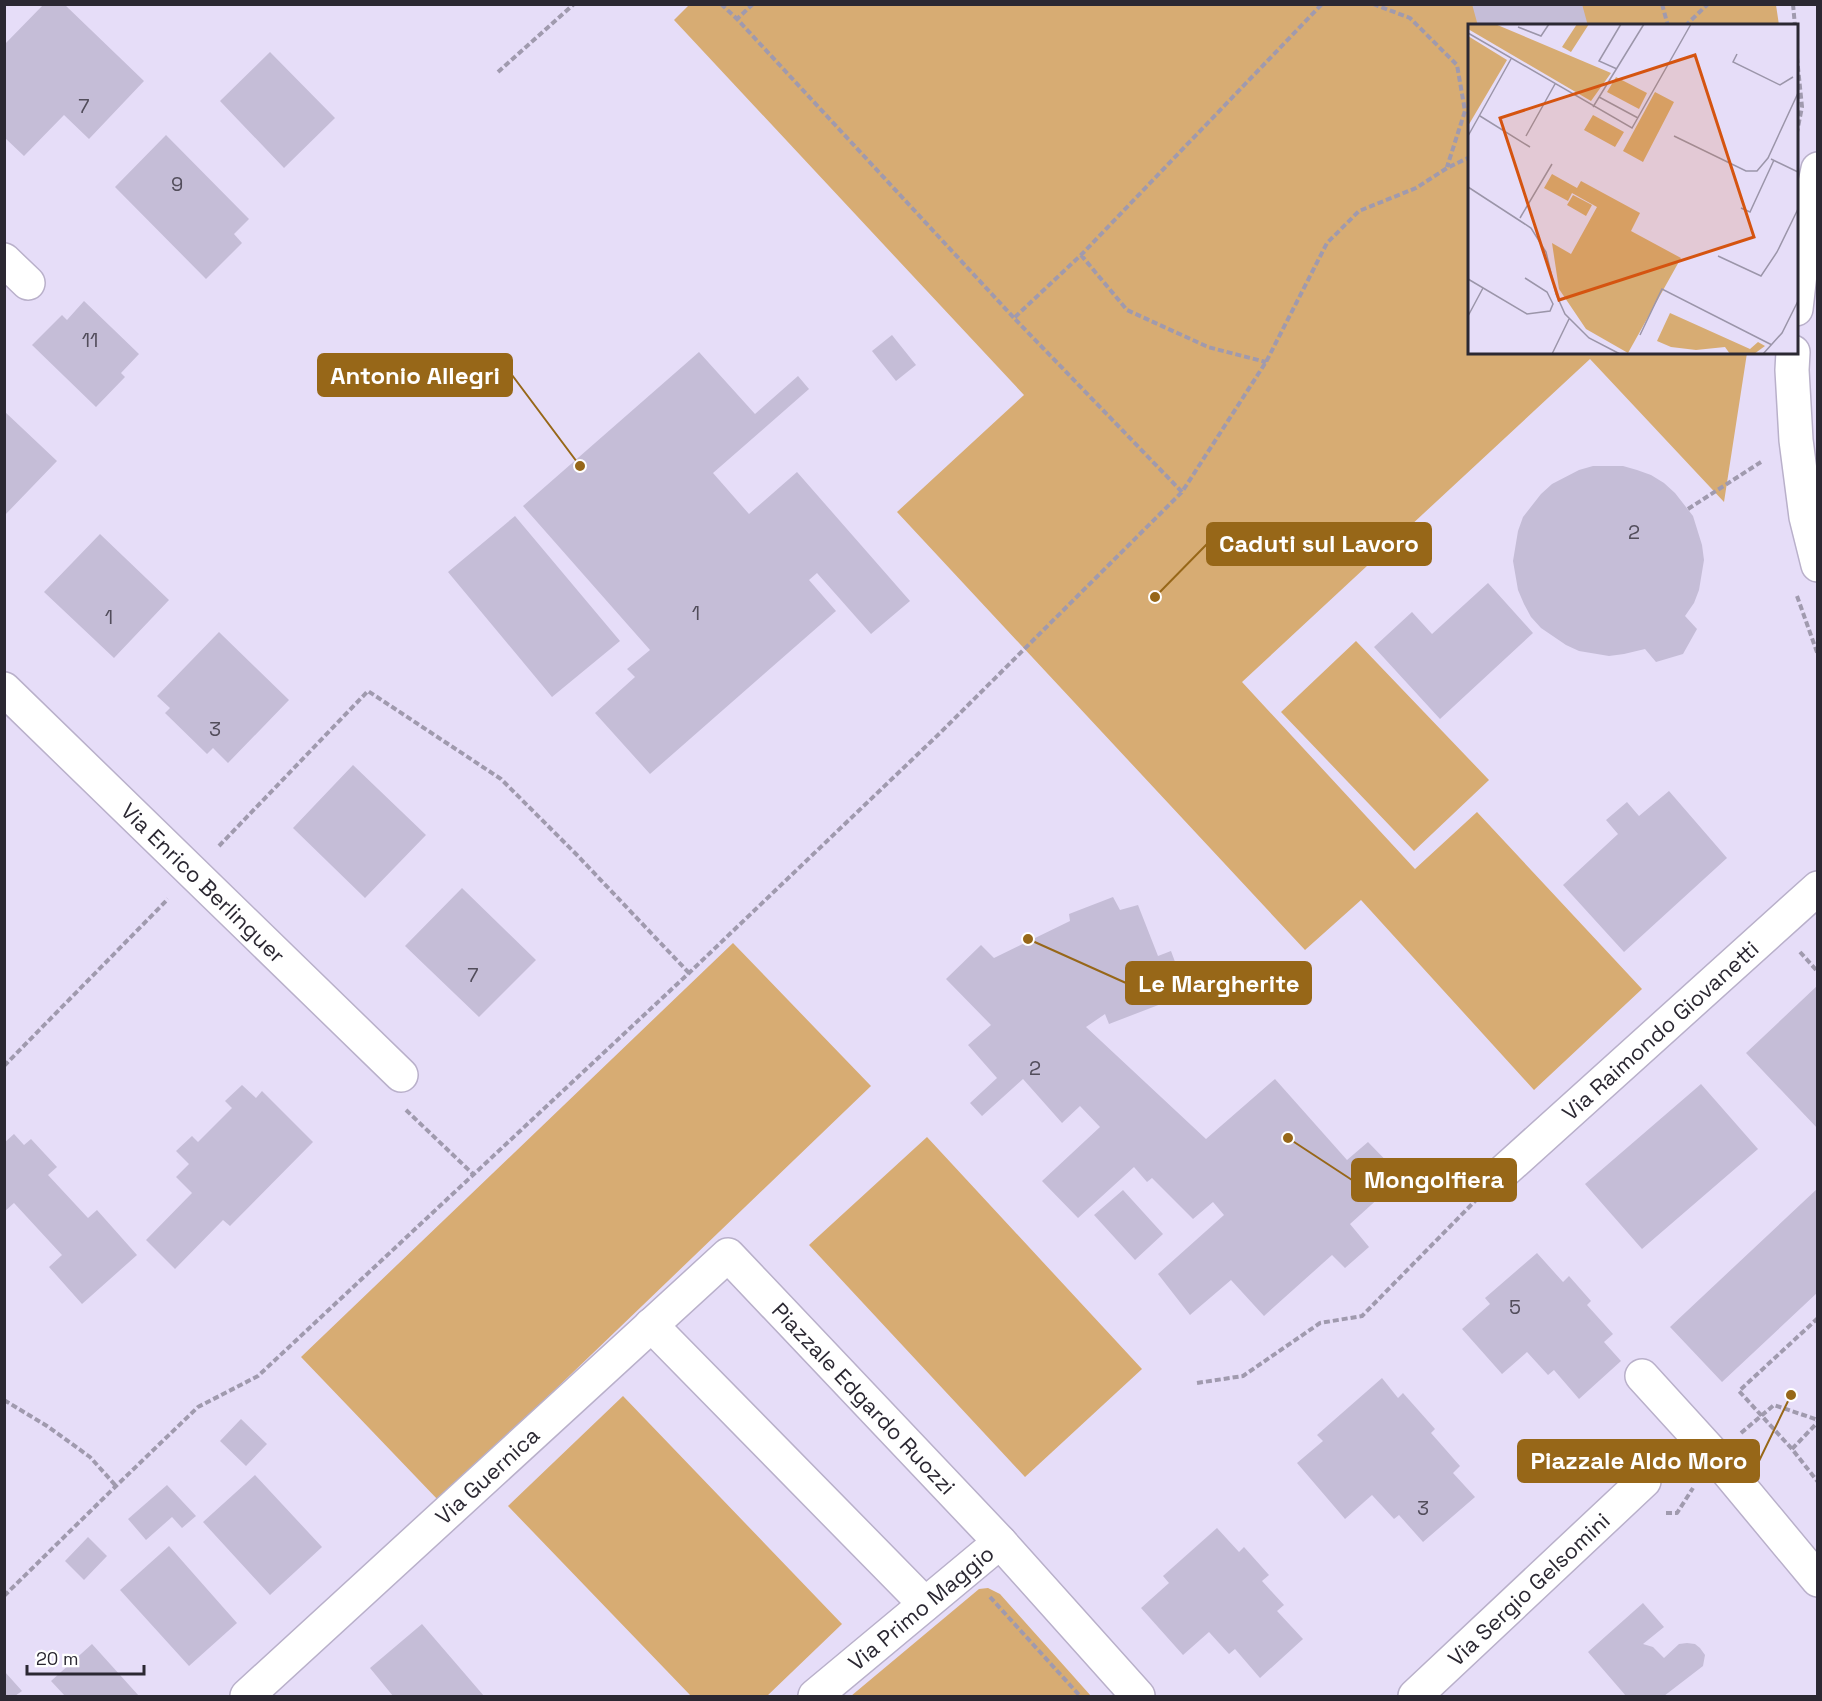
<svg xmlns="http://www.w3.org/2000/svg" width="1822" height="1701" font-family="'Space Grotesk',sans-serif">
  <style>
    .green { fill: #d7ac73 }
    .building { fill: #c5bdd7 }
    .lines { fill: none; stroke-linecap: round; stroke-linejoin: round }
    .minor-casing { stroke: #b9b0ca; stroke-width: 36 }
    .path { stroke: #a09aae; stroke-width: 4; stroke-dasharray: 6 3; stroke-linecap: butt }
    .minor { stroke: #fff; stroke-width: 33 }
    .labels { text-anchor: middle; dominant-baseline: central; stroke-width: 6; stroke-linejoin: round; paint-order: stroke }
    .number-label { font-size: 20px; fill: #524d5b }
    .street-label { font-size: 22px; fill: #2b2832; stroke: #fff }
    .inset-road { fill: none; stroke: #9b95a9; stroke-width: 1.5 }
    .view { fill: #d55410; fill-opacity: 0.15; stroke: #d55410; stroke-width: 3 }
    .inset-edge { fill: none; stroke: #2b2832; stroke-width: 3 }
    .leader { fill: none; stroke: #976718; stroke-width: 2 }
    .callout-dot { fill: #976718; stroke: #fff; stroke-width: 2 }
    .callout { fill: #976718; stroke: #976718; stroke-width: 2 }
    .callout-label { font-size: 24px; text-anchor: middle; font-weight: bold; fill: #fff }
  </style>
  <rect width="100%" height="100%" fill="#e6ddf8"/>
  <path class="green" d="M 690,4 L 1776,5 L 1779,25 L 1470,26 L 1470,352 L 1747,353 L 1724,502 L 1590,359 L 1242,682 L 1415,869 L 1477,812 L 1642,989 L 1534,1090 L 1361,900 L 1305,950 L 897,512 L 1024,395 L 674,20 Z
    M 1356,641 L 1489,780 L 1414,851 L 1281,712 Z
    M 733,943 L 871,1086 L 439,1501 L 301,1357 Z
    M 927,1137 L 1142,1369 L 1025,1477 L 809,1245 Z
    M 623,1396 L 842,1624 L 767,1696 L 691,1696 L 508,1506 Z
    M 988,1588 L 1000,1594 L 1091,1696 L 851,1696 L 979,1589 Z"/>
  <path class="building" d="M 44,4 L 64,4 L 144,81 L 89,139 L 64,115 L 24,156 L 4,137 L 4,45 Z
    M 1472,4 L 1582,4 L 1588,26 L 1478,26 Z
    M 270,52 L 335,118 L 284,168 L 220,101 Z
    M 166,135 L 249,219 L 234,234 L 242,243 L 206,279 L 115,187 Z
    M 84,301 L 139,354 L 121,373 L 125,377 L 96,407 L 32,345 L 62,315 L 67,320 Z
    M 892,335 L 916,365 L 896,381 L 872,351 Z
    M 699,352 L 755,414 L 798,376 L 809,389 L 713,473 L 749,514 L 797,472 L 910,601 L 871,634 L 817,573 L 809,580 L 836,611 L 650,774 L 595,713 L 635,677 L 627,669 L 650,650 L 523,506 Z
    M 4,411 L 57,461 L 4,516 Z
    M 1593,466 L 1623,466 L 1637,470 L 1651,475 L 1664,483 L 1675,493 L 1693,516 L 1702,545 L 1704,560 L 1699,590 L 1694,603 L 1685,616 L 1697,629 L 1683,654 L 1656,662 L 1645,649 L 1624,654 L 1609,656 L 1579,651 L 1566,645 L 1541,628 L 1531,617 L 1524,604 L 1518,590 L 1513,561 L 1518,531 L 1523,517 L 1541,494 L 1552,484 L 1579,470 Z
    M 515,516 L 620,641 L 552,697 L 448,572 Z
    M 100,534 L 169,600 L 114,658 L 44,592 Z
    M 1488,583 L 1533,633 L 1440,719 L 1374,647 L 1412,612 L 1432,634 Z
    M 219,632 L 289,700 L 228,763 L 213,748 L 207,754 L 165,713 L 170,708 L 157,696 Z
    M 353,765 L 426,835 L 365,898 L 293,828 Z
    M 1669,791 L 1727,858 L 1624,952 L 1563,885 L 1618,834 L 1606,820 L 1627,802 L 1639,816 Z
    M 462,888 L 536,960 L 479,1017 L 405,946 Z
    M 1113,897 L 1120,910 L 1138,905 L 1158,956 L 1171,951 L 1187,994 L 1109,1024 L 1105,1014 L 1086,1027 L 1206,1139 L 1275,1079 L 1347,1160 L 1368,1142 L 1402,1177 L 1350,1224 L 1369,1247 L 1345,1268 L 1332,1255 L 1264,1316 L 1231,1280 L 1190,1315 L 1158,1274 L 1224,1215 L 1213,1202 L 1193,1219 L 1152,1178 L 1147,1182 L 1134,1167 L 1078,1218 L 1042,1181 L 1100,1127 L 1080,1106 L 1062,1123 L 1023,1079 L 982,1116 L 970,1103 L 997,1078 L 968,1045 L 991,1025 L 946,979 L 981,945 L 994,958 L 1070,921 L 1069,914 Z
    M 1818,985 L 1818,1129 L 1746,1053 Z
    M 1701,1084 L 1758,1149 L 1642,1249 L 1585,1184 Z
    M 242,1085 L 256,1098 L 262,1091 L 313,1142 L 230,1226 L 223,1220 L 175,1269 L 146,1240 L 192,1193 L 176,1177 L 189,1164 L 176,1151 L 192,1136 L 198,1142 L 232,1108 L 225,1101 Z
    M 14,1134 L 24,1145 L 31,1139 L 57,1167 L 48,1175 L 88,1218 L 97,1210 L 137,1255 L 82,1304 L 49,1267 L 62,1255 L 14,1203 L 4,1212 L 4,1143 Z
    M 1818,1188 L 1818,1292 L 1722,1382 L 1670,1327 Z
    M 1123,1190 L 1163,1234 L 1135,1260 L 1094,1215 Z
    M 1537,1253 L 1563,1282 L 1569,1276 L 1591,1301 L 1587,1305 L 1613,1334 L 1604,1342 L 1621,1361 L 1579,1399 L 1554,1370 L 1548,1375 L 1527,1352 L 1502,1374 L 1462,1329 L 1490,1304 L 1485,1298 Z
    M 1382,1378 L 1398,1398 L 1403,1393 L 1435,1429 L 1431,1433 L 1460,1466 L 1453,1473 L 1475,1497 L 1423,1542 L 1399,1515 L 1394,1519 L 1372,1495 L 1345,1519 L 1297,1463 L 1323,1441 L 1317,1435 Z
    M 241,1419 L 267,1444 L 246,1466 L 220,1441 Z
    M 255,1475 L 322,1547 L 270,1595 L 203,1522 Z
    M 167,1485 L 196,1516 L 182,1528 L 172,1517 L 146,1540 L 128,1519 Z
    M 1217,1528 L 1239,1552 L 1244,1547 L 1269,1575 L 1262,1581 L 1284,1605 L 1277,1611 L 1303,1639 L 1260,1678 L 1235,1649 L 1229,1654 L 1209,1632 L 1183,1655 L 1141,1608 L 1169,1583 L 1163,1576 Z
    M 88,1537 L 107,1556 L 84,1580 L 65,1561 Z
    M 169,1546 L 237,1623 L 189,1666 L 120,1590 Z
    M 1643,1603 L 1664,1627 L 1643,1644 L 1653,1647 L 1664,1658 L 1679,1644 L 1687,1643 L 1695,1644 L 1700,1648 L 1705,1655 L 1703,1666 L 1664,1696 L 1626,1696 L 1588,1652 Z
    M 422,1624 L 484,1696 L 393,1696 L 370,1668 Z
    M 92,1644 L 139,1696 L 65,1696 L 51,1681 Z
    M 5,1672 L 22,1691 L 15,1696 L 5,1696 Z"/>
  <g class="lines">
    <defs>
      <g id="minor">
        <path d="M 4,260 L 28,283"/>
        <path d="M 1796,309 L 1805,230 L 1818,169"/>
        <path d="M 1793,352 L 1792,370 L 1796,440 L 1806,517 L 1818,565"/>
        <path id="s1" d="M 4,689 L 401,1075"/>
        <path id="s2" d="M 1502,1173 L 1818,888"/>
        <path d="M 651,1325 L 925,1604"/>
        <path d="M 1642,1376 L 1714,1455 L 1818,1580"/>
        <path id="s3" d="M 247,1696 L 728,1255 L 1000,1542 L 1138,1696"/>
        <path id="s4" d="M 815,1696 L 1000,1542"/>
        <path id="s5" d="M 1415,1696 L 1644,1481"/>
      </g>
    </defs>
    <use href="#minor" class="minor-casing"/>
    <path class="path" d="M 721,4 L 737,19
      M 753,4 L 737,19 L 1014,318
      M 1373,4 L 1410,18 L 1457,65 L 1465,111 L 1447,167
      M 1662,4 L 1668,26
      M 1793,4 L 1795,26
      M 1685,26 L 1708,4
      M 1796,48 L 1802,107 L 1796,137
      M 498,72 L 574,4
      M 1081,255 L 1127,310 L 1208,347 L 1266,362
      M 1182,492 L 1014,318 L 1081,255 L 1322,4
      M 1688,509 L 1761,462
      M 1797,596 L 1818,655
      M 219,846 L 368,691 L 501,779 L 577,855 L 689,973
      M 1800,952 L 1818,972
      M 4,1066 L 168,899
      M 406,1110 L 473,1174
      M 1818,1318 L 1739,1391 L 1792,1449 L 1818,1482
      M 1197,1383 L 1243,1376 L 1320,1323 L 1362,1316 L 1477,1199
      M 4,1400 L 47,1426 L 90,1457 L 116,1486
      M 1741,1433 L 1774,1405 L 1818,1420
      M 1792,1449 L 1818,1422
      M 1666,1513 L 1677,1513 L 1693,1488
      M 4,1596 L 116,1486 L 198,1407 L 258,1376 L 689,973 L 941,732 L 1182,492 L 1266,362 L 1327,243 L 1359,211 L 1416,188 L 1447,168 L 1470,157
      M 990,1597 L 1080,1696"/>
    <use href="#minor" class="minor"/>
  </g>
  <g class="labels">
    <g class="number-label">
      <text x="84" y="106">7</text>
      <text x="177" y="184">9</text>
      <text x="90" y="340">11</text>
      <text x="1634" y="532">2</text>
      <text x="696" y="613">1</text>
      <text x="109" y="617">1</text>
      <text x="215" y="729">3</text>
      <text x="473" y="975">7</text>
      <text x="1035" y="1068">2</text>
      <text x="1515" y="1307">5</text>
      <text x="1423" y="1508">3</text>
    </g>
    <g class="street-label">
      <text stroke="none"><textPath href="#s1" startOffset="278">Via Enrico Berlinguer</textPath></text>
      <text stroke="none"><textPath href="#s2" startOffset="213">Via Raimondo Giovanetti</textPath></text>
      <text stroke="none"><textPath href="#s3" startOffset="850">Piazzale Edgardo Ruozzi</textPath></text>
      <text stroke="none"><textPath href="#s3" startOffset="326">Via Guernica</textPath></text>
      <text stroke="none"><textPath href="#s5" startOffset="156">Via Sergio Gelsomini</textPath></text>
      <text stroke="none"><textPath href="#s4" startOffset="138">Via Primo Maggio</textPath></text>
    </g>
  </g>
  <g transform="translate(1468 24)">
    <rect width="330" height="330" fill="#e6ddf8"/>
    <path d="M 0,0 L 27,0 L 143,49 L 123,77 L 0,5 ZM 109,0 L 121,0 L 103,28 L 94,23 ZM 0,12 L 39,36 L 0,102 ZM 148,53 L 179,69 L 171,85 L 139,68 ZM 187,68 L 206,78 L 175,138 L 155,127 ZM 125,91 L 156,108 L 147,123 L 116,106 ZM 84,150 L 109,164 L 113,157 L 172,189 L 163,207 L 213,234 L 160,329 L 118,305 L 91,265 L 84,219 L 103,230 L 129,183 L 104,169 L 100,177 L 76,164 ZM 105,171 L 124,181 L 118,192 L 99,181 ZM 202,289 L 282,325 L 290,318 L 297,322 L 286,330 L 262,330 L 257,323 L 228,326 L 203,323 L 189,317 Z" fill="#d7ac73"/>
    <path class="inset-road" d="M 50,3 L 73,12 L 81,0M 0,9 L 164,104 L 223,0M 269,30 L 265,38 L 312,61 L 325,53M 149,45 L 131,37 L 153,0M 131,73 L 170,94M 125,83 L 176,0M 12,92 L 62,123M 0,112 L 43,35M 58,112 L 87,60M 206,112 L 278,147 L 289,147 L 300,134 L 330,69M 303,135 L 330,148M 0,163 L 63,204 L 78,228 L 88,270 L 97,290 L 121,314 L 152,330M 273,184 L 282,188 L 306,136M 52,194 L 84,140M 250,232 L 293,252 L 309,228 L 330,185M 0,255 L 59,290 L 82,287 L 85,280 L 79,268 L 57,254M 0,292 L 15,264M 172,311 L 194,265 L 304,321M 84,330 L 101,295M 295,330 L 314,309 L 330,277"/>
    <path class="view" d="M 227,31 L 286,213 L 91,276 L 32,94 Z"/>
    <rect width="330" height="330" class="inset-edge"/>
  </g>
  <path class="leader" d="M580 466L512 375M1155 597L1207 544M1028 939L1126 983M1288 1138L1352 1180M1791 1395L1759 1461"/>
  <g class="callout-dot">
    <circle cx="580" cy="466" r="6"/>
    <circle cx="1155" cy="597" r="6"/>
    <circle cx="1028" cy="939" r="6"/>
    <circle cx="1288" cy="1138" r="6"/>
    <circle cx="1791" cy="1395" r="6"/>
  </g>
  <g class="callout">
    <rect x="318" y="354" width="194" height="42" rx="6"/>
    <rect x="1207" y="523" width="224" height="42" rx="6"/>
    <rect x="1126" y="962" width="185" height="42" rx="6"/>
    <rect x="1352" y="1159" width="164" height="42" rx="6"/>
    <rect x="1518" y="1440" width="241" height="42" rx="6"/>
  </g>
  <g class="callout-label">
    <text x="415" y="384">Antonio Allegri</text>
    <text x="1319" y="552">Caduti sul Lavoro</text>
    <text x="1219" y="992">Le Margherite</text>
    <text x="1434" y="1188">Mongolfiera</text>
    <text x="1639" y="1469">Piazzale Aldo Moro</text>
  </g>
  <rect width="1822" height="1701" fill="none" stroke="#2b2832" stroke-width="12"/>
  <path d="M27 1665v9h117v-9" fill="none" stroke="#2b2832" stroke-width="3"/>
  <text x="36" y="1665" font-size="18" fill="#2b2832" stroke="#ffffff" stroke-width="4.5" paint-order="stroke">20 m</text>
</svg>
